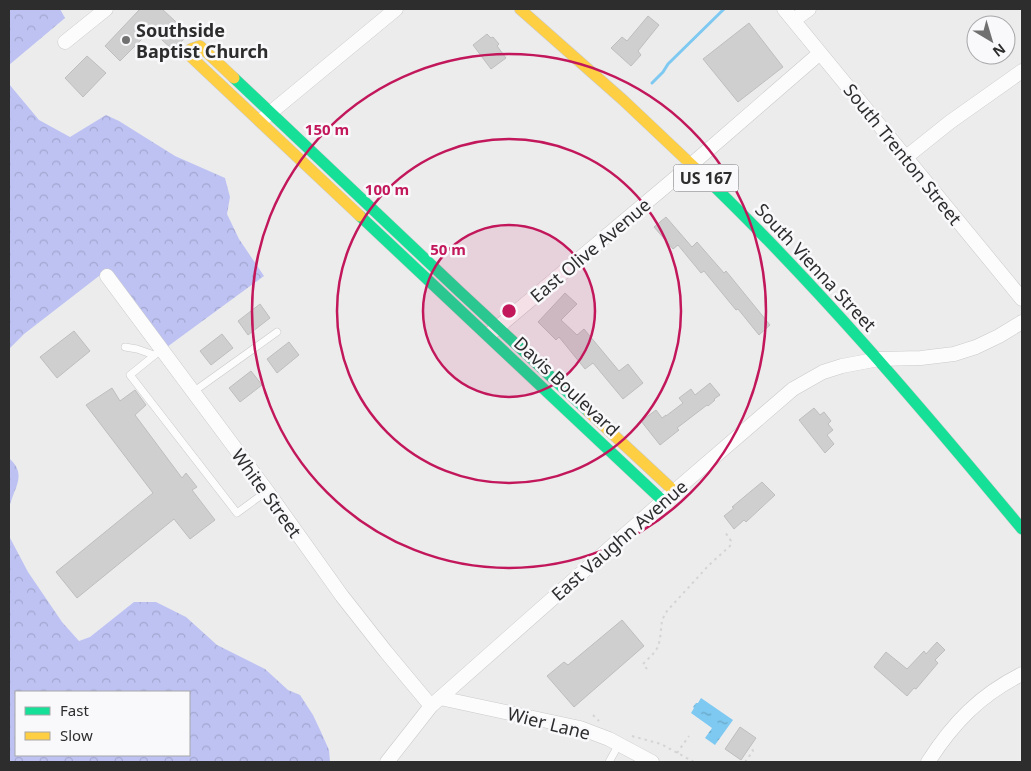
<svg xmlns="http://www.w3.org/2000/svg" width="1031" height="771" font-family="'Noto Sans',sans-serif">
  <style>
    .forest { fill: url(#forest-crowns); fill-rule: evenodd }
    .water { fill: url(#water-ripples) }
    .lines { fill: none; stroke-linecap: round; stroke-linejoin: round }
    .stream { stroke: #7ec9f1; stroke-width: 3 }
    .building { fill: #cfcfd0; stroke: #bebebf }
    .lane-casing { stroke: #cacacb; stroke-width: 8 }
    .street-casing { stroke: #cacacb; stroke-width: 15 }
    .fast-casing { stroke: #cacacb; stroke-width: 12 }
    .slow-casing { stroke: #cacacb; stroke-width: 12 }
    .path { stroke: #d4d4d5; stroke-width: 2; stroke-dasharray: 2.5 4; stroke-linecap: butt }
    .lane { stroke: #fcfcfc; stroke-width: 7 }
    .street { stroke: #fcfcfc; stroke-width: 14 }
    .fast { stroke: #16e098; stroke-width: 11 }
    .slow { stroke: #ffcf43; stroke-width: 11 }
    .ring { fill: none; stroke: #c2185b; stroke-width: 2.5 }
    .poi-dot { fill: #707071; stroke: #f9f9fb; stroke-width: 2 }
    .labels { text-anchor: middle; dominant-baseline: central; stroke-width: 5; stroke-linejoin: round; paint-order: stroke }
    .shield { fill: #f9f9fb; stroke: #6a6a6c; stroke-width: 1 }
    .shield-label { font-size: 16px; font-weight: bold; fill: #2d2d2e }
    .poi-label { font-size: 18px; font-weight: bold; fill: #2d2d2e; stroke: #f9f9fb; text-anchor: start }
    .street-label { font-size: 18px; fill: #2d2d2e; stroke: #f9f9fb }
    .centre { fill: #c2185b; stroke: #f9f9fb; stroke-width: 2.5 }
    .ring-label { font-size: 15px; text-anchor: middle; font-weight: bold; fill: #c2185b; stroke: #f9f9fb; stroke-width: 5; stroke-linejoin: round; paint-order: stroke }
  </style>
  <defs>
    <pattern id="forest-crowns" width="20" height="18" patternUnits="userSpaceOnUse" patternTransform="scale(1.25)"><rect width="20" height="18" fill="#bdc2f2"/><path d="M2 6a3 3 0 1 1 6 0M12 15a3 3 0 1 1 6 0" fill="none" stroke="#a3a7d0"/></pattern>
    <pattern id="water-ripples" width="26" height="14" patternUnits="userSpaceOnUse" patternTransform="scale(1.25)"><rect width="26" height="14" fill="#7ec9f1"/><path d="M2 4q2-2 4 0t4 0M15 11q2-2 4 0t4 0" fill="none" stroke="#68a4c4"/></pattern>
  </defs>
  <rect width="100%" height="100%" fill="#ececed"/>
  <path class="forest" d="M 9,9 L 60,9 L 65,18 L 9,65 Z
    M 9,84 L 39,120 L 70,137 L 106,115 L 119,121 L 175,156 L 225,178 L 230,197 L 227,214 L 239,239 L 264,276 L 167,347 L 108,269 L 24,334 L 9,349 Z
    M 9,458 C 29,476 12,489 9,510 Z
    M 9,536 L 28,572 L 62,622 L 79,641 L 90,637 L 134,602 L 156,602 L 186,617 L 217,645 L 265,669 L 288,690 L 300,695 L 313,715 L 321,732 L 329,750 L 330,762 L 9,762 ZM 16,692 L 189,692 L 189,755 L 16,755 Z"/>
  <path class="water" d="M 701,698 L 733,720 L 715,745 L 705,738 L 712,728 L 691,713 L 694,708 L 693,707 L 696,703 L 698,703 Z"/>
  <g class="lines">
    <path class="stream" d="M 652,83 L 663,72 L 668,64 L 724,9"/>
  </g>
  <path class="building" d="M 140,9 L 162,9 L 189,34 L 173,50 L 151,30 L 120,61 L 105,46 Z
    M 648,16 L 659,25 L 638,51 L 641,55 L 631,66 L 611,48 L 622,37 L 627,41 Z
    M 749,23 L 783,67 L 738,102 L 703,59 Z
    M 487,34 L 491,38 L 493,37 L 499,44 L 497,46 L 506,58 L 491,69 L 473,45 Z
    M 87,56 L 106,73 L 83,97 L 65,78 Z
    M 666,217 L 692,247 L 697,242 L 724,273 L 726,271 L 770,325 L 759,335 L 738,309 L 736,310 L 704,271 L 701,273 L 678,245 L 673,249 L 654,227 Z
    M 565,293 L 577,304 L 561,320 L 577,335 L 584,329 L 619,371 L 628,364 L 643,383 L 623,399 L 593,363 L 585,369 L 559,337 L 556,340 L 538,322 Z
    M 260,304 L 270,318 L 248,335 L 238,321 Z
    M 74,331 L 90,351 L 57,378 L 40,357 Z
    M 222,334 L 233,348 L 211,365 L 200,351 Z
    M 289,342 L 299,355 L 277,373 L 267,359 Z
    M 251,371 L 262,385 L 240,402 L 229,388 Z
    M 710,383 L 720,395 L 714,399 L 715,400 L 708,406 L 707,405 L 677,428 L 679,430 L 660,445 L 641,421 L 656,410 L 662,418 L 666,415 L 666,416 L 683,403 L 679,398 L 691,389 L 695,395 Z
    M 112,388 L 120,401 L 135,390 L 146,405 L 135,415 L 182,478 L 186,473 L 197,487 L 192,490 L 215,520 L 190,539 L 174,519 L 77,598 L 56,572 L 153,493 L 86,405 Z
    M 814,408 L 820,415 L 824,412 L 831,421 L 828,424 L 833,430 L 827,435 L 834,444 L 825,453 L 799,420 Z
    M 762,482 L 775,495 L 746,522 L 744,520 L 734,529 L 724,516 L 734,508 L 732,507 Z
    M 622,620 L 644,646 L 574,707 L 547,676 L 564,662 L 568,665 Z
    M 937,642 L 945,650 L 935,660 L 938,663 L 916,689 L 914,688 L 907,696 L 874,667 L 886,652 L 907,669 L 924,651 L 926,654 Z
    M 740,727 L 756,738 L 741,760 L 725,749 Z"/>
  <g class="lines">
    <defs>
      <path id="lane" d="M 125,347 L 137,349 L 154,355
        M 161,350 L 130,375 L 237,513 L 267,491
        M 193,392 L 277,332
        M 609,762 L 619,744"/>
      <path id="street" d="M 784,9 L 1022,299
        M 794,20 L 809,9
        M 65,42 L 106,9
        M 264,118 L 396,9
        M 905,158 L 950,122 L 1022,71
        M 107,276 L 267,491 L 342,596 L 386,652 L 431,706
        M 491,333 L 692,164 L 820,53
        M 440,698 L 580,728 L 609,739 L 652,762
        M 387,762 L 431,706 L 663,501 L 793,389 L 823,372 L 842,366 L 879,359 L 921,358 L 954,354 L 976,347 L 999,336 L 1022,322
        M 928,762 C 953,723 980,695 1022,674"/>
      <path id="fast" d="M 234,78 L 460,292 L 589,412
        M 695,168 C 813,280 918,404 1022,529
        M 360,216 L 663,501"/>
      <path id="slow" d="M 520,9 L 623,100 L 695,168
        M 234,78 L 200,46 L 191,49 L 188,54 L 360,216
        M 589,412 L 674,491"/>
    </defs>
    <use href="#lane" class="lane-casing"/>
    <use href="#street" class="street-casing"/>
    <use href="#fast" class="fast-casing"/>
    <use href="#slow" class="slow-casing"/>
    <path class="path" d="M 647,669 L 643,664 L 653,654 L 658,647 L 660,639 L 662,620 L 667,611 L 709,565 L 730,546 L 731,541 L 725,532
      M 593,715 L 599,721
      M 632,736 L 661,744 L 694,762
      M 677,753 L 689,736
      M 745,762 L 753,751 L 752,749 L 750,747"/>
    <use href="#lane" class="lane"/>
    <use href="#street" class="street"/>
    <use href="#fast" class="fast"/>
    <use href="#slow" class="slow"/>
  </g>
  <circle cx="509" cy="311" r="86" fill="#c2185b" fill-opacity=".12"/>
  <g class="ring">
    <circle cx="509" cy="311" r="86"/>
    <circle cx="509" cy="311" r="172"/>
    <circle cx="509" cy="311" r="257"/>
  </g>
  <circle class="poi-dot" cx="126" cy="40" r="5"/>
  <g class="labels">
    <rect class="shield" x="673.5" y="164.5" width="65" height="27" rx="4"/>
    <g class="shield-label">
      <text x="706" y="178">US 167</text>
    </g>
    <g class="poi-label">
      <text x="136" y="30">Southside<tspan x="136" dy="21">Baptist Church</tspan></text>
    </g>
    <g class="street-label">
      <text transform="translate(903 154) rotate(51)">South Trenton Street</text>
      <text transform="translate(590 250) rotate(-40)">East Olive Avenue</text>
      <text transform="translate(816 267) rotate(47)">South Vienna Street</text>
      <text transform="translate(567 386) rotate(43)">Davis Boulevard</text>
      <text transform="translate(267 493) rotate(54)">White Street</text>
      <text transform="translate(619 540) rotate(-41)">East Vaughn Avenue</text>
      <text transform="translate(549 723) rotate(14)">Wier Lane</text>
    </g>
  </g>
  <circle cx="509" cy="311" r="8" class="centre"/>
  <g class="ring-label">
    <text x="327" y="135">150 m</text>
    <text x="387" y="195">100 m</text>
    <text x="448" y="255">50 m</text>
  </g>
  <rect width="1031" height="771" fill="none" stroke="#2d2d2e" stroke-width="20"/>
  <rect x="15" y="691" width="175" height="65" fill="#f9f9fb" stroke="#a7a7a9"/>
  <rect x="25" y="707" width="25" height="8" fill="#16e098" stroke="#a7a7a9"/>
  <text x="60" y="716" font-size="15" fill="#2d2d2e">Fast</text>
  <rect x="25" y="732" width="25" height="8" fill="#ffcf43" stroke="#a7a7a9"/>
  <text x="60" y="741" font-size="15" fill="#2d2d2e">Slow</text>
  <g transform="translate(991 40) rotate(142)"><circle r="24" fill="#f9f9fb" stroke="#a7a7a9"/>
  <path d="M0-4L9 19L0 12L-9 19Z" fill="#707071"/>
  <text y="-8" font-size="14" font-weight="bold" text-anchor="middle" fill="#2d2d2e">N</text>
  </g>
</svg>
